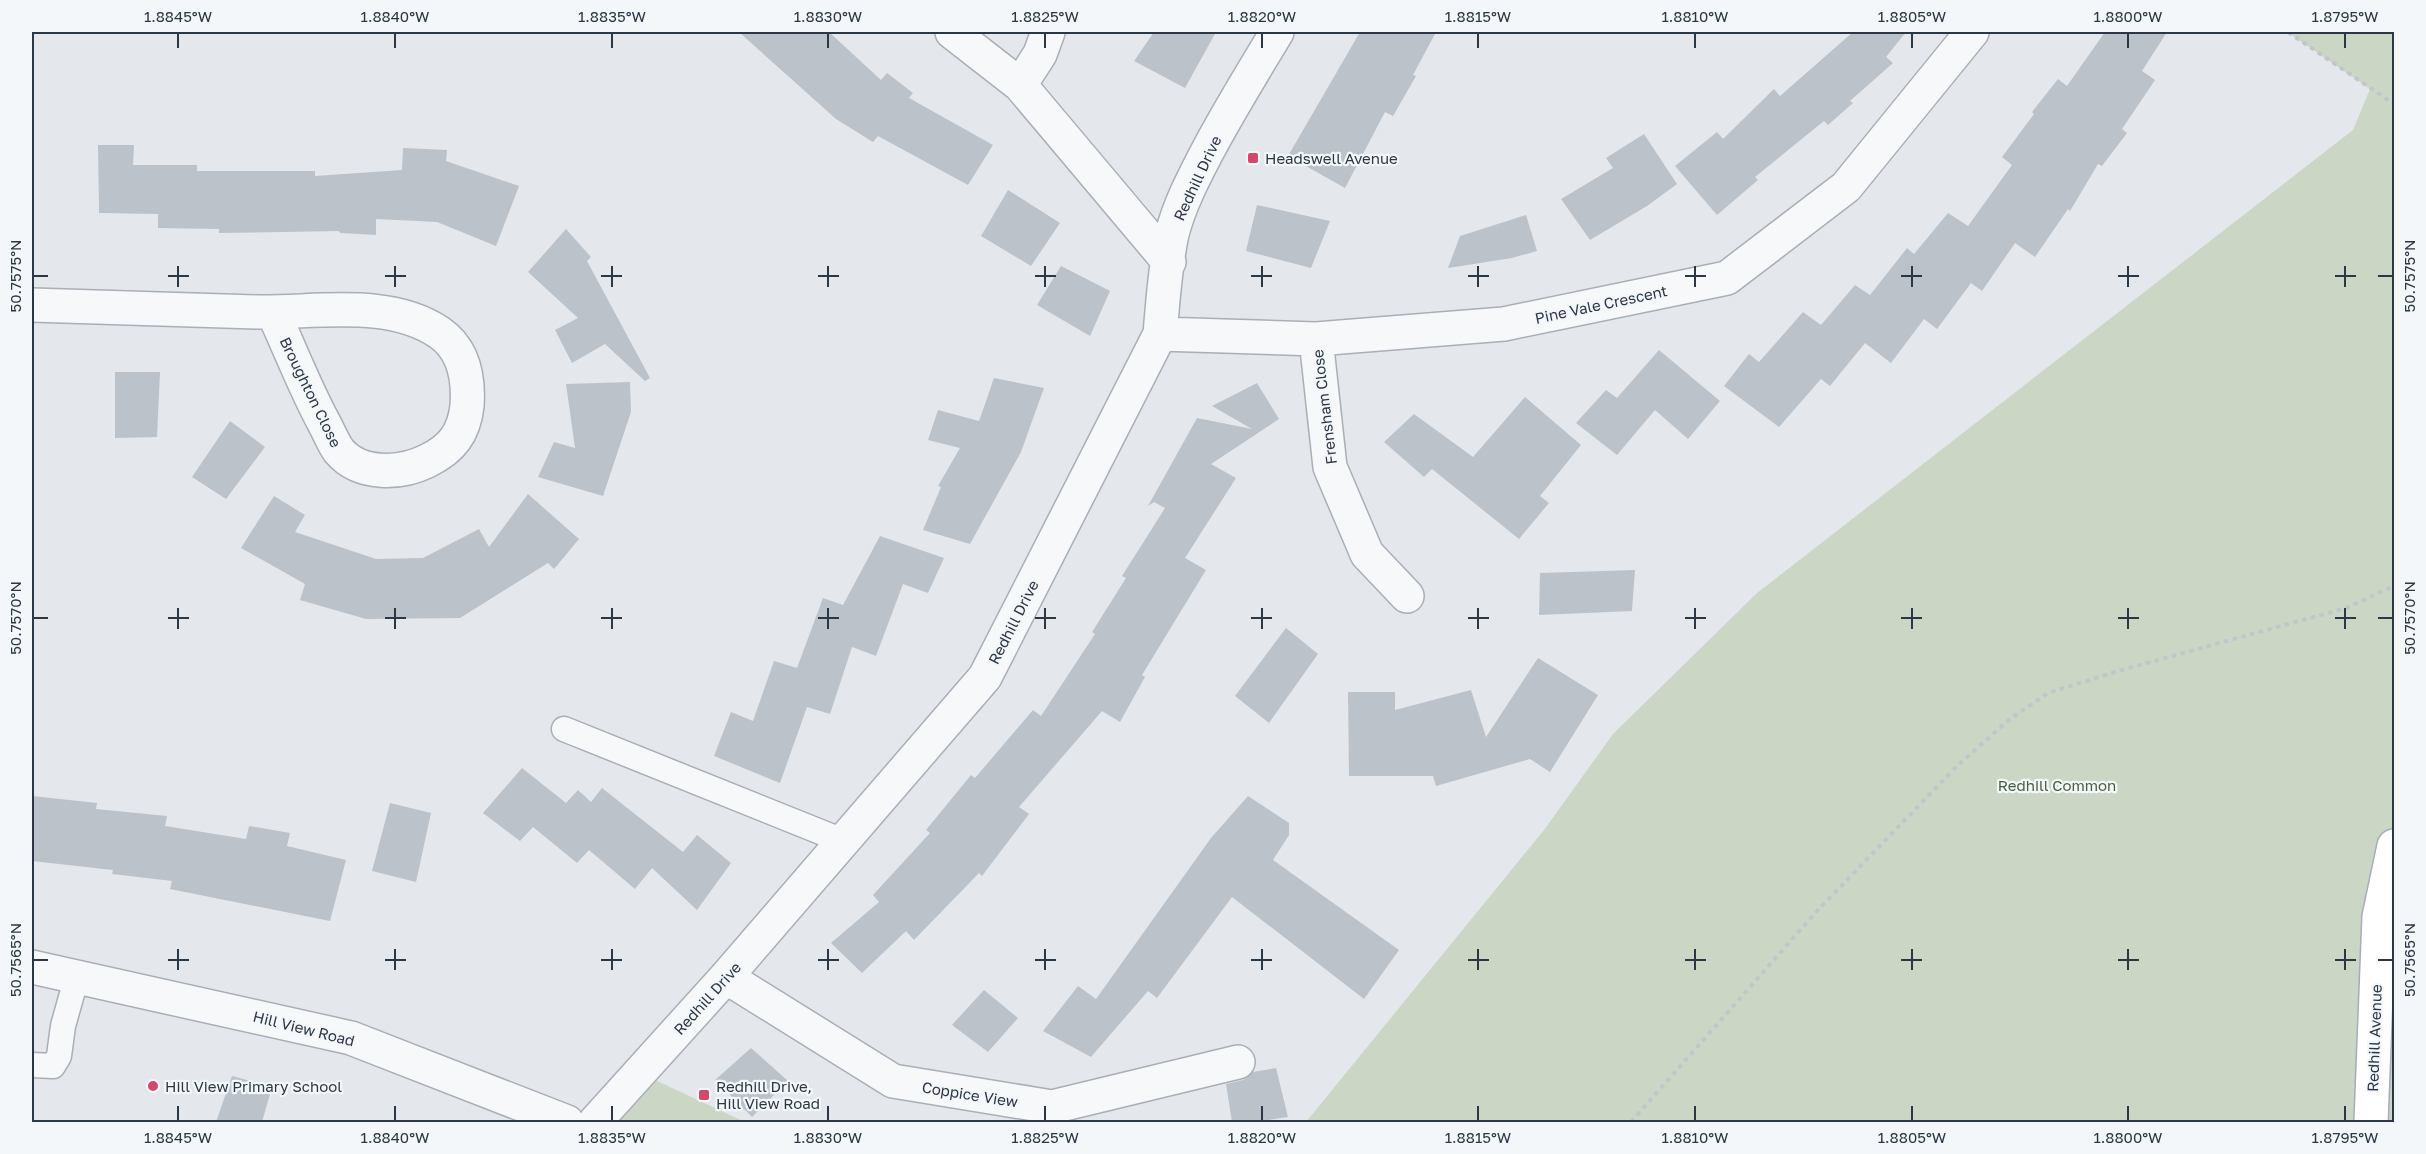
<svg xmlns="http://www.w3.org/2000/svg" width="2426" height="1154" font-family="'Golos Text',sans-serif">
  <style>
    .green { fill: #cbd6c5 }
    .building { fill: #bbc2ca }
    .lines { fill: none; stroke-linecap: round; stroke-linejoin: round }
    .lane-casing { stroke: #a9afb7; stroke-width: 27 }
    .street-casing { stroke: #a9afb7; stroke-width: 36 }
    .primary-casing { stroke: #a3aeb8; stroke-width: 36 }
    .path { stroke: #c2c6cb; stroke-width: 4; stroke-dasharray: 4.5 4.5; stroke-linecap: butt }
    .lane { stroke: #f7f8fa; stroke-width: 24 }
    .street { stroke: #f7f8fa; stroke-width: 33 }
    .primary { stroke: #fff; stroke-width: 33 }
    .ticks { fill: none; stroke: #2b3745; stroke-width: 2 }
    .poi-dot { fill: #d04a6c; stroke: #f4f7f9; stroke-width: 2 }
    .labels { text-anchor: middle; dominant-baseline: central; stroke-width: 4.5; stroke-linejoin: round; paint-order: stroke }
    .poi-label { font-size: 15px; fill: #2b3745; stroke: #f4f7f9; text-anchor: start }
    .street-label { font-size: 15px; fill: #2b3745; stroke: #f4f7f9 }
    .park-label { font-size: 15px; fill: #446138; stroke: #f4f7f9 }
    .neatline { fill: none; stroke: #2b3745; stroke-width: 2 }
    .ticks-label { font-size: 15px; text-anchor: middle; fill: #2b3745 }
  </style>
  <rect width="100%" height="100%" fill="#e4e8ec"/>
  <path class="green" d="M 2287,32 L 2394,32 L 2394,1122 L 1306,1122 L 1544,830 L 1613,734 L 1757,593 L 2353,130 L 2370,89 Z
    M 640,1073 L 745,1122 L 595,1122 Z"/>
  <path class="building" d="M 739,32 L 829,32 L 881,80 L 887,73 L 913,93 L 909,98 L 993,145 L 968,185 L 878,136 L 873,142 L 836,119 Z
    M 1154,32 L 1216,32 L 1185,88 L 1134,61 Z
    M 1360,32 L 1436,32 L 1413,75 L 1416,76 L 1393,116 L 1385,112 L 1345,188 L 1288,156 Z
    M 1853,32 L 1906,32 L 1886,57 L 1893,63 L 1850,101 L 1853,103 L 1828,125 L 1824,121 L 1755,177 L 1758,180 L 1717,215 L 1675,166 L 1717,132 L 1723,139 L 1774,89 L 1780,96 Z
    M 2105,32 L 2167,32 L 2142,71 L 2155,80 L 2122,129 L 2127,133 L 2102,166 L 2098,164 L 2070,211 L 2068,209 L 2035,257 L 2015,243 L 1982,291 L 1971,283 L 1937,329 L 1924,319 L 1891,363 L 1865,343 L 1830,386 L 1821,379 L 1779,427 L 1724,386 L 1749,354 L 1759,362 L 1803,312 L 1821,325 L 1855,285 L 1870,295 L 1907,248 L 1914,254 L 1948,213 L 1968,226 L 2012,165 L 2002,157 L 2034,114 L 2032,112 L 2058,79 L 2067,86 Z
    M 1644,134 L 1677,184 L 1647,206 L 1590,240 L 1561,199 L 1613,168 L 1606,158 Z
    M 98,145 L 134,145 L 133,165 L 197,165 L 197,171 L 315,171 L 315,176 L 402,170 L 403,148 L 447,150 L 446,161 L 519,186 L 496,246 L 437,222 L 376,219 L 376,235 L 340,233 L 339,231 L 219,233 L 219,229 L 158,228 L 158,214 L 99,213 Z
    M 1008,190 L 1060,223 L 1031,266 L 981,236 Z
    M 1257,205 L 1330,221 L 1311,268 L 1246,251 Z
    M 1526,215 L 1537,251 L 1512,258 L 1448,268 L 1460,236 Z
    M 566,229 L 591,257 L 587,261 L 650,378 L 645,381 L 605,344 L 572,363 L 555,330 L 578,318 L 528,272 Z
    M 1061,266 L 1110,291 L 1090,336 L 1037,305 Z
    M 1659,350 L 1720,401 L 1688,439 L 1655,410 L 1617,455 L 1576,423 L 1606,390 L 1617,398 Z
    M 115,372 L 160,372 L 157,437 L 115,438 Z
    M 994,378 L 1044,388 L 1021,452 L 970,544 L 923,530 L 941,487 L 938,486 L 960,448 L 928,440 L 938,410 L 979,421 Z
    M 630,382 L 631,412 L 603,496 L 538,477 L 554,442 L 575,448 L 566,384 Z
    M 1257,383 L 1279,419 L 1211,464 L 1236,478 L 1185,558 L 1206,570 L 1142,675 L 1145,677 L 1120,722 L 1102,711 L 1019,807 L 1029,814 L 982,876 L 979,873 L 914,940 L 906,931 L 862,973 L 831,943 L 879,902 L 873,895 L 930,833 L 926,830 L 971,775 L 975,778 L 1033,710 L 1041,716 L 1095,634 L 1092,632 L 1126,578 L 1122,576 L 1165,508 L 1154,502 L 1148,506 L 1197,418 L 1252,429 L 1212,406 Z
    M 1525,397 L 1581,445 L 1540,496 L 1549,503 L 1519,539 L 1432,469 L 1424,477 L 1384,442 L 1414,414 L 1473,457 Z
    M 230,421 L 265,447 L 226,499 L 192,477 Z
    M 528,494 L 579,539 L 554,569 L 548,563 L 460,618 L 366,619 L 300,600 L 305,584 L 241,548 L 274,496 L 305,515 L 295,532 L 376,559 L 423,558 L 479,529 L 489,547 Z
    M 880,536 L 944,558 L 928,593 L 903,584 L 876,656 L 852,647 L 830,714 L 807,707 L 780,783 L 714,756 L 731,712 L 753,721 L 774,661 L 797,668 L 823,598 L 843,605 Z
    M 1635,570 L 1632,611 L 1539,615 L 1540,573 Z
    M 1286,628 L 1318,654 L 1269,723 L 1235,696 Z
    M 1538,658 L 1598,695 L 1550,772 L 1530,759 L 1436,786 L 1433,776 L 1349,776 L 1348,692 L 1395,692 L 1395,710 L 1471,690 L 1486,737 Z
    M 522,768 L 566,803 L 578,790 L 591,802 L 602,788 L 683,852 L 697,835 L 731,863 L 697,910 L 652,868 L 635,889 L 589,850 L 577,863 L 533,827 L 520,841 L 483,813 Z
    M 32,796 L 97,803 L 96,809 L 167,816 L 165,826 L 246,839 L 249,826 L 290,833 L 287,846 L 346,860 L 330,921 L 170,889 L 172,881 L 112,874 L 113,870 L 32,861 Z
    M 1248,796 L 1289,823 L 1289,835 L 1273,860 L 1399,950 L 1364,999 L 1232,897 L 1157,998 L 1148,991 L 1091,1057 L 1043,1031 L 1078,986 L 1096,999 L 1211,838 Z
    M 390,803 L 431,813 L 416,882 L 372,871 Z
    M 984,990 L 1018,1018 L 988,1052 L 952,1025 Z
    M 751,1048 L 788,1081 L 752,1117 L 715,1080 Z
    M 1276,1068 L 1288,1117 L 1255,1122 L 1232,1122 L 1226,1084 L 1243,1080 L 1253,1072 Z
    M 232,1076 L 272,1087 L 262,1122 L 216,1122 Z"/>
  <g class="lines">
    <defs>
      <path id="lane" d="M 564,729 L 843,841
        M 32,1065 L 53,1066 L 59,1056 L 63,1026 L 77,976"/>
      <path id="street" d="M 952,32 L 1020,85 L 1169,262
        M 1020,85 L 1040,54 L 1048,32
        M 32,305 C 107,307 182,309 258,312 C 316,313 389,298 440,333 C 464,350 469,378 467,406 C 464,433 452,449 427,461 C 401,474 360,476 339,451 C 333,443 329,432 324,423 C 305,388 290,349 273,312
        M 1160,334 L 1316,339 L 1504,324 L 1727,278 L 1846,187 L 1972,32
        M 1316,339 L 1330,467 L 1367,554 L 1407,596
        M 32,967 L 351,1038 L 567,1122
        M 726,977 L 893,1081 L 1052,1107 L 1238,1062
        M 595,1122 L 726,977 L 985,677 L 1160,334 C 1163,301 1165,266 1172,234 C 1179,206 1193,179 1206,154 C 1228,112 1253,72 1277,32"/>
      <path id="primary" d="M 2371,1122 L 2379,917 L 2394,846"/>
    </defs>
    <use href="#lane" class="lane-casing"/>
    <use href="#street" class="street-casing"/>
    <use href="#primary" class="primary-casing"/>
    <path class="path" d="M 2288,32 L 2394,104
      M 1631,1122 L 1818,910 L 1957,766 L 2010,719 L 2048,693 L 2118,671 L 2346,608 L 2394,586"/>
    <use href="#lane" class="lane"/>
    <use href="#street" class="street"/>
    <use href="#primary" class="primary"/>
  </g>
  <path class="ticks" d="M 178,33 L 178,48M 395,33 L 395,48M 612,33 L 612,48M 828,33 L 828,48M 1045,33 L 1045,48M 1262,33 L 1262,48M 1478,33 L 1478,48M 1695,33 L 1695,48M 1912,33 L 1912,48M 2128,33 L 2128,48M 2345,33 L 2345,48M 178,266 L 178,287M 395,266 L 395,287M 612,266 L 612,287M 828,266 L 828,287M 1045,266 L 1045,287M 1262,266 L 1262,287M 1478,266 L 1478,287M 1695,266 L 1695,287M 1912,266 L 1912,287M 2128,266 L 2128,287M 2345,266 L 2345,287M 33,276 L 48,276M 168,276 L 189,276M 385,276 L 406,276M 601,276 L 622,276M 818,276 L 839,276M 1035,276 L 1056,276M 1251,276 L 1272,276M 1468,276 L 1489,276M 1685,276 L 1706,276M 1901,276 L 1922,276M 2118,276 L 2139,276M 2335,276 L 2356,276M 2378,276 L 2393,276M 178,608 L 178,629M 395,608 L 395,629M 612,608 L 612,629M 828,608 L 828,629M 1045,608 L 1045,629M 1262,608 L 1262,629M 1478,608 L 1478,629M 1695,608 L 1695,629M 1912,608 L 1912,629M 2128,608 L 2128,629M 2345,608 L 2345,629M 33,618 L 48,618M 168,618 L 189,618M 385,618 L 406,618M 601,618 L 622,618M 818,618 L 839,618M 1035,618 L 1056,618M 1251,618 L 1272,618M 1468,618 L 1489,618M 1685,618 L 1706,618M 1901,618 L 1922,618M 2118,618 L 2139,618M 2335,618 L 2356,618M 2378,618 L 2393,618M 178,949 L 178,970M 395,949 L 395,970M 612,949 L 612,970M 828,949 L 828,970M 1045,949 L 1045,970M 1262,949 L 1262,970M 1478,949 L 1478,970M 1695,949 L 1695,970M 1912,949 L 1912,970M 2128,949 L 2128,970M 2345,949 L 2345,970M 33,960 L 48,960M 168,960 L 189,960M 385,960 L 406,960M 601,960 L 622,960M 818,960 L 839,960M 1035,960 L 1056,960M 1251,960 L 1272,960M 1468,960 L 1489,960M 1685,960 L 1706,960M 1901,960 L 1922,960M 2118,960 L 2139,960M 2335,960 L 2356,960M 2378,960 L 2393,960M 178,1106 L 178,1121M 395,1106 L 395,1121M 612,1106 L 612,1121M 828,1106 L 828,1121M 1045,1106 L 1045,1121M 1262,1106 L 1262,1121M 1478,1106 L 1478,1121M 1695,1106 L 1695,1121M 1912,1106 L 1912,1121M 2128,1106 L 2128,1121M 2345,1106 L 2345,1121"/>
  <g class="poi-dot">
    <rect x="1247" y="152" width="12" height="12" rx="3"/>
    <circle cx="153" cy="1086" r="6"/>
    <rect x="698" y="1089" width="12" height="12" rx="3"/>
  </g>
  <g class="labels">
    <g class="poi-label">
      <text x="1265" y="158">Headswell Avenue</text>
      <text x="165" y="1086">Hill View Primary School</text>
      <text x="716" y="1086">Redhill Drive,<tspan x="716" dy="17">Hill View Road</tspan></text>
    </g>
    <g class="street-label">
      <text transform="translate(1197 178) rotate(-65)">Redhill Drive</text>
      <text transform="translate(1601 304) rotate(-12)">Pine Vale Crescent</text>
      <text transform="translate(311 392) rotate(64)">Broughton Close</text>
      <text transform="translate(1324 407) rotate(-97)">Frensham Close</text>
      <text transform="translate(1013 622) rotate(-63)">Redhill Drive</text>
      <text transform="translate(707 998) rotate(-48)">Redhill Drive</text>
      <text transform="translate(304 1028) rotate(14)">Hill View Road</text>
      <text transform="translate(2374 1038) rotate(-88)">Redhill Avenue</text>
      <text transform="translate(970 1094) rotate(9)">Coppice View</text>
    </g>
    <g class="park-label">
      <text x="2057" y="785">Redhill Common</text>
    </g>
  </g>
  <rect width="2426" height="1154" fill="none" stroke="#f4f7f9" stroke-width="66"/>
  <rect x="33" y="33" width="2360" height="1088" class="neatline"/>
  <g class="ticks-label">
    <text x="178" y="22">1.8845°W</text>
    <text x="395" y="22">1.8840°W</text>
    <text x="612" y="22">1.8835°W</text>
    <text x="828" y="22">1.8830°W</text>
    <text x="1045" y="22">1.8825°W</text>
    <text x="1262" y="22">1.8820°W</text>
    <text x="1478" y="22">1.8815°W</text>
    <text x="1695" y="22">1.8810°W</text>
    <text x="1912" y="22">1.8805°W</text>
    <text x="2128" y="22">1.8800°W</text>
    <text x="2345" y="22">1.8795°W</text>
    <text transform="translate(16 276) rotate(-90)" y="5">50.7575°N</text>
    <text transform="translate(2410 276) rotate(-90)" y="5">50.7575°N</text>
    <text transform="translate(16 618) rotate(-90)" y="5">50.7570°N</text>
    <text transform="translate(2410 618) rotate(-90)" y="5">50.7570°N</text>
    <text transform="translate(16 960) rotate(-90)" y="5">50.7565°N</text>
    <text transform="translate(2410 960) rotate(-90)" y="5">50.7565°N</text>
    <text x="178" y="1143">1.8845°W</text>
    <text x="395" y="1143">1.8840°W</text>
    <text x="612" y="1143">1.8835°W</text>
    <text x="828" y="1143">1.8830°W</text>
    <text x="1045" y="1143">1.8825°W</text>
    <text x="1262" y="1143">1.8820°W</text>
    <text x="1478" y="1143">1.8815°W</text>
    <text x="1695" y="1143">1.8810°W</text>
    <text x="1912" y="1143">1.8805°W</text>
    <text x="2128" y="1143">1.8800°W</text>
    <text x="2345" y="1143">1.8795°W</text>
  </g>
</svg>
